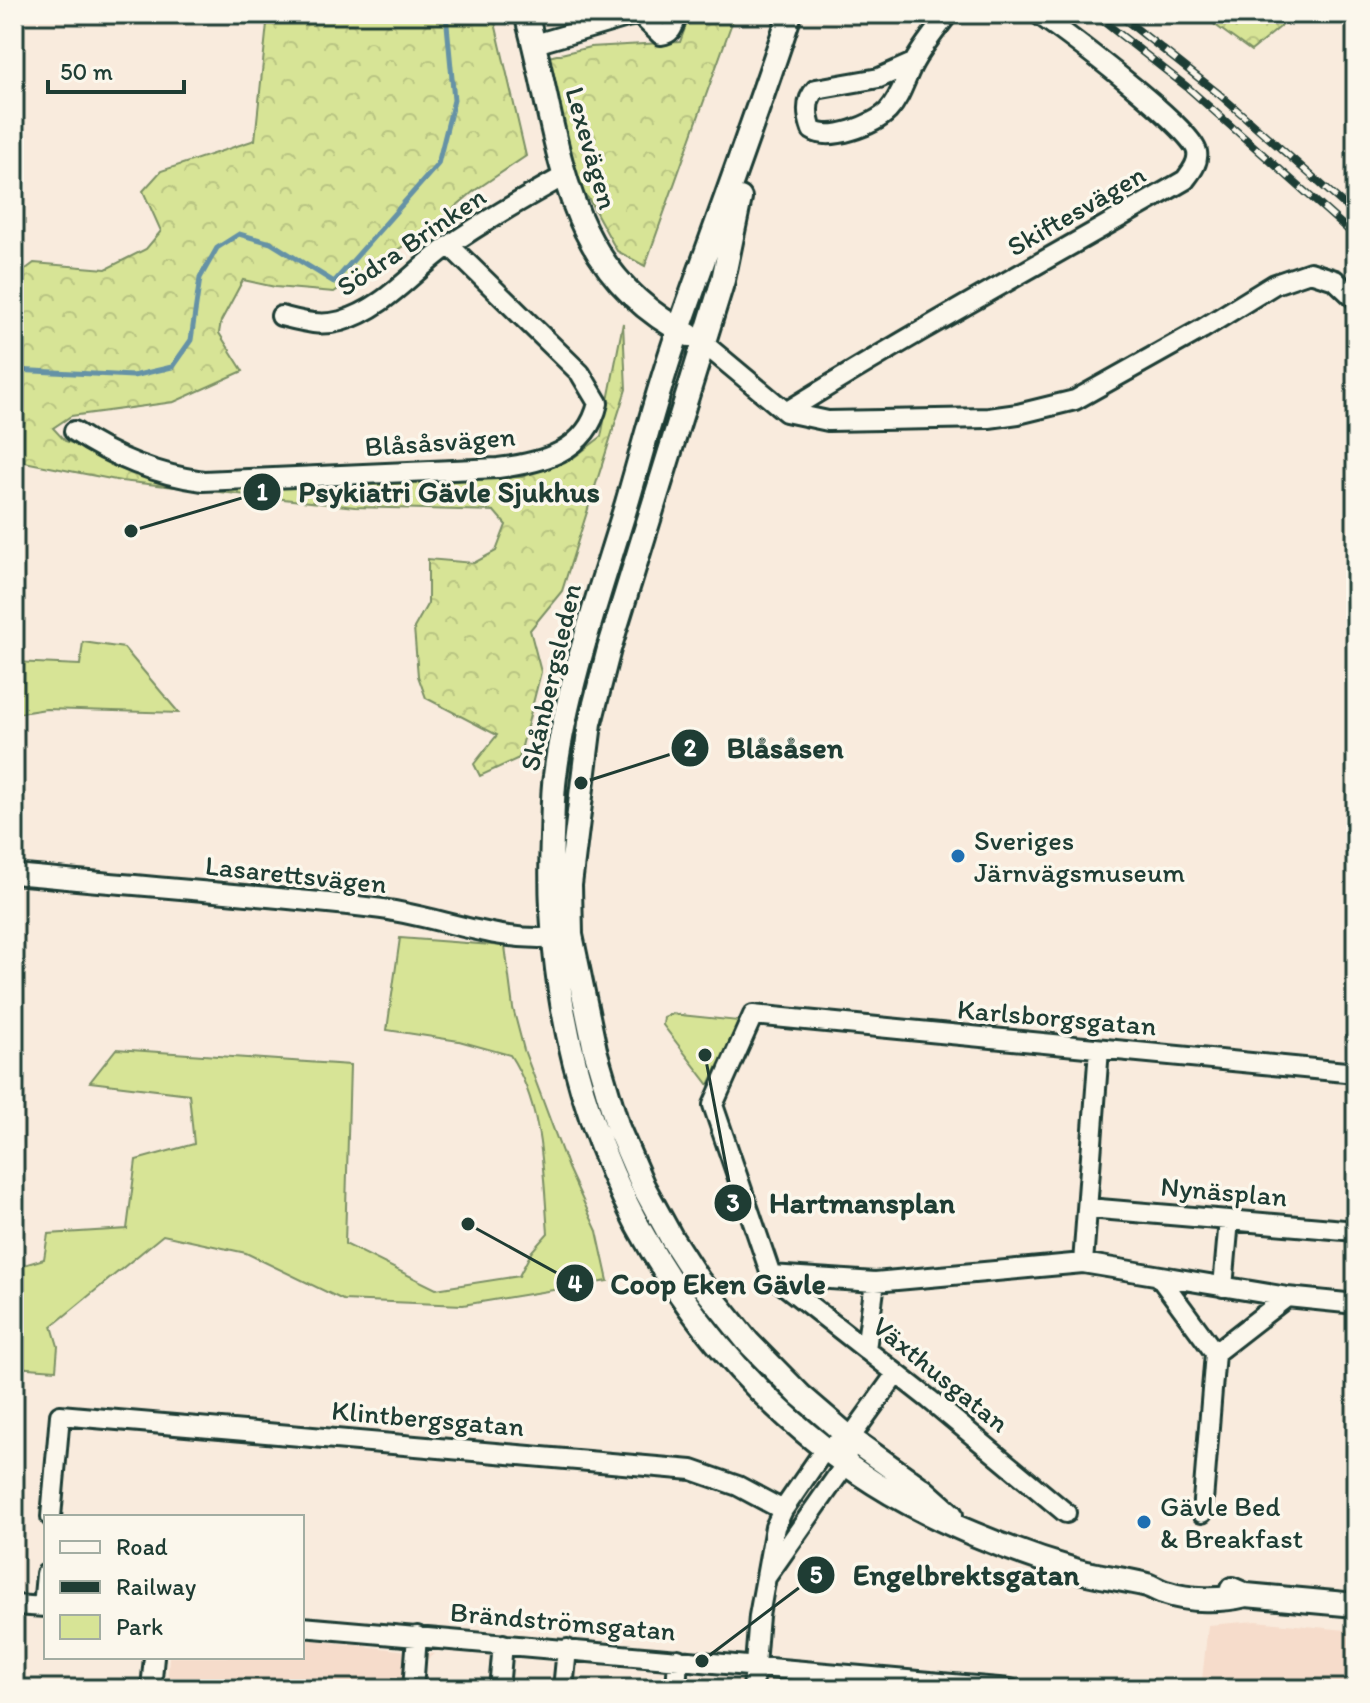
<svg xmlns="http://www.w3.org/2000/svg" width="1370" height="1703" font-family="Itim,sans-serif">
  <style>
    .built { fill: #f6dccb }
    .green { fill: #d7e496; stroke: #7b9065; stroke-width: 2 }
    .forest { fill: url(#forest-crowns); stroke: #7b9065; stroke-width: 2 }
    .lines { fill: none; stroke-linecap: round; stroke-linejoin: round }
    .stream { stroke: #6592a6; stroke-width: 5 }
    .minor-casing { stroke: #1f3d34; stroke-width: 24 }
    .tertiary-casing { stroke: #1f3d34; stroke-width: 28 }
    .minor { stroke: #fbf7ec; stroke-width: 18 }
    .tertiary { stroke: #fbf7ec; stroke-width: 22 }
    .rail-casing { stroke: #1f3d34; stroke-width: 8 }
    .rail { stroke: #fbf7ec; stroke-width: 5; stroke-dasharray: 15; stroke-linecap: butt }
    .poi-dot { fill: #1f6fb2; stroke: #fbf7ec; stroke-width: 3 }
    .labels { text-anchor: middle; dominant-baseline: central; stroke-width: 7; stroke-linejoin: round; paint-order: stroke }
    .street-label { font-size: 28px; fill: #1f3d34; stroke: #fbf7ec }
    .poi-label { font-size: 28px; fill: #1f3d34; stroke: #fbf7ec; text-anchor: start }
    .leader { fill: none; stroke: #1f3d34; stroke-width: 3 }
    .callout-dot { fill: #1f3d34; stroke: #fbf7ec; stroke-width: 3 }
    .mark-label { font-size: 24px; text-anchor: middle; font-weight: bold; fill: #fff }
    .callout-label { font-size: 30px; text-anchor: middle; font-weight: bold; fill: #1f3d34; stroke: #fbf7ec; stroke-width: 7; stroke-linejoin: round; paint-order: stroke }
  </style>
  <defs>
    <pattern id="forest-crowns" width="20" height="18" patternUnits="userSpaceOnUse" patternTransform="scale(2)"><rect width="20" height="18" fill="#d7e496"/><path d="M2 6a3 3 0 1 1 6 0M12 15a3 3 0 1 1 6 0" fill="none" stroke="#b8c482"/></pattern>
  </defs>
  <rect width="100%" height="100%" fill="#f9ebdd"/>
  <filter id="ink" filterUnits="userSpaceOnUse"><feTurbulence type="fractalNoise" baseFrequency=".0125" numOctaves="2"/><feDisplacementMap in="SourceGraphic" scale="16" xChannelSelector="R" yChannelSelector="G"/><feConvolveMatrix kernelMatrix="1 2 1 2 8 2 1 2 1" color-interpolation-filters="sRGB"/></filter>
  <g filter="url(#ink)">
    <path class="built" d="M 1256,1621 L 1356,1631 L 1356,1689 L 1201,1689 L 1208,1625 Z
      M 302,1639 L 434,1654 L 425,1661 L 423,1689 L 167,1689 L 169,1657 L 302,1657 Z
      M 762,1676 L 863,1686 L 863,1689 L 736,1689 L 735,1681 Z"/>
    <path class="green" d="M 83,642 L 124,648 L 179,713 L 46,709 L 14,714 L 14,662 L 80,665 Z
      M 400,938 L 505,946 L 513,1008 L 524,1050 L 568,1168 L 597,1231 L 608,1281 L 463,1305 L 343,1300 L 246,1253 L 163,1235 L 52,1326 L 58,1346 L 56,1370 L 14,1367 L 14,1268 L 44,1259 L 48,1234 L 127,1229 L 136,1160 L 194,1144 L 189,1094 L 90,1082 L 116,1049 L 350,1065 L 345,1244 L 436,1289 L 519,1276 L 532,1251 L 548,1233 C 543,1174 544,1107 510,1055 L 459,1041 L 387,1030 Z
      M 671,1014 L 739,1021 L 709,1085 L 663,1025 L 664,1017 Z"/>
    <path class="forest" d="M 268,14 L 493,14 L 526,156 L 474,191 L 429,229 L 334,292 L 275,287 L 243,280 L 221,321 L 219,333 L 243,371 L 174,402 L 71,416 L 53,428 L 65,441 L 193,482 L 522,477 L 573,458 L 601,437 L 623,323 L 626,389 L 562,591 L 530,630 L 541,672 L 519,758 L 480,776 L 474,764 L 497,735 L 426,698 L 418,676 L 414,628 L 428,603 L 428,559 L 474,563 L 496,551 L 506,525 L 494,511 L 355,507 L 121,481 L 14,460 L 14,278 L 34,263 L 106,269 L 146,249 L 161,231 L 143,191 L 161,171 L 255,140 Z
      M 686,14 L 735,14 L 645,266 L 617,251 L 588,198 L 565,174 L 540,59 L 590,47 L 680,42 L 688,20 Z
      M 1204,14 L 1296,14 L 1251,51 L 1211,22 Z"/>
    <g class="lines">
      <path class="stream" d="M 14,370 L 133,376 L 172,367 L 191,340 L 200,278 L 217,248 L 239,234 L 271,243 L 334,282 L 438,164 L 454,100 L 446,14"/>
      <defs>
        <path id="minor" d="M 641,16 L 661,35 C 671,34 673,28 676,19 L 674,14
          M 535,44 L 627,17 L 646,14
          M 913,63 L 879,78 L 816,89 C 805,100 807,116 812,130 C 830,142 874,125 888,111 C 900,98 904,82 912,66 C 921,48 936,30 948,14
          M 281,316 C 301,321 320,327 341,321 C 384,309 412,272 447,247 C 484,221 525,198 564,176
          M 702,342 L 786,412 L 828,421 L 989,418 L 1018,414 L 1075,400 L 1202,329 L 1275,284 L 1310,272 L 1335,280 L 1356,300
          M 786,412 C 917,330 1052,257 1185,180 C 1191,172 1199,163 1197,152 C 1193,128 1064,32 1038,14
          M 74,431 C 112,457 158,475 203,481 L 498,468 C 541,463 587,452 598,403 L 580,373 L 450,246
          M 14,874 C 134,886 254,894 374,908 C 439,915 499,946 566,936
          M 1088,1208 L 1356,1231
          M 1083,1263 L 1099,1049
          M 771,1275 L 875,1282 L 1083,1263 L 1287,1297 L 1356,1304
          M 1160,1278 L 1215,1353 L 1287,1297
          M 1223,1287 L 1229,1220
          M 866,1349 L 875,1282
          M 1066,1513 L 929,1399 L 771,1275 L 713,1105 L 753,1015 L 1356,1073
          M 1202,1513 L 1215,1353
          M 51,1517 L 60,1415 L 692,1470 L 738,1486 L 783,1510
          M 767,1576 L 845,1465 L 850,1438 L 896,1374
          M 14,1605 L 46,1607
          M 43,1607 L 46,1574
          M 302,1627 L 1010,1689
          M 151,1689 L 154,1657
          M 413,1689 L 417,1636
          M 499,1689 L 503,1644
          M 563,1689 L 567,1649
          M 676,1689 L 678,1659
          M 753,1689 L 759,1616 L 775,1527 L 783,1510 L 825,1449 L 836,1444"/>
        <path id="tertiary" d="M 526,14 C 561,137 557,268 689,335
          M 790,14 C 755,120 716,224 679,329 C 659,385 644,445 627,503 C 601,589 566,687 555,776 C 552,796 553,817 552,837 C 546,975 573,1103 638,1226 C 694,1329 775,1420 874,1483 C 932,1520 1012,1552 1078,1571 C 1101,1577 1125,1579 1147,1585 C 1153,1587 1160,1592 1166,1593 C 1189,1601 1222,1601 1246,1595
          M 740,198 L 723,280 L 609,649 L 590,723 L 570,885 L 571,935 L 595,1050 L 618,1128 L 643,1186 L 672,1239 L 699,1281 L 748,1342 L 800,1395 L 850,1438 L 924,1491 L 951,1515
          M 1232,1589 L 1246,1595 L 1356,1605"/>
      </defs>
      <use href="#minor" class="minor-casing"/>
      <use href="#tertiary" class="tertiary-casing"/>
      <use href="#minor" class="minor"/>
      <use href="#tertiary" class="tertiary"/>
      <defs>
        <path id="rail" d="M 1094,14 L 1187,87 L 1356,237
          M 1118,14 L 1219,94 L 1356,215"/>
      </defs>
      <use href="#rail" class="rail-casing"/>
      <use href="#rail" class="rail"/>
    </g>
  </g>
  <g class="poi-dot">
    <circle cx="958" cy="856" r="8"/>
    <circle cx="1144" cy="1522" r="8"/>
  </g>
  <g class="labels">
    <g class="street-label">
      <text transform="translate(592 148) rotate(74)">Lexevägen</text>
      <text transform="translate(1076 210) rotate(-30)">Skiftesvägen</text>
      <text transform="translate(411 241) rotate(-34)">Södra Brinken</text>
      <text transform="translate(440 441) rotate(-4)">Blåsåsvägen</text>
      <text transform="translate(550 677) rotate(-77)">Skånbergsleden</text>
      <text transform="translate(296 874) rotate(6)">Lasarettsvägen</text>
      <text transform="translate(1057 1017) rotate(5)">Karlsborgsgatan</text>
      <text transform="translate(1224 1191) rotate(5)">Nynäsplan</text>
      <text transform="translate(941 1374) rotate(39)">Växthusgatan</text>
      <text transform="translate(428 1418) rotate(5)">Klintbergsgatan</text>
      <text transform="translate(563 1621) rotate(5)">Brändströmsgatan</text>
    </g>
    <g class="poi-label">
      <text x="974" y="840">Sveriges<tspan x="974" dy="32">Järnvägsmuseum</tspan></text>
      <text x="1160" y="1506">Gävle Bed<tspan x="1160" dy="32">&amp; Breakfast</tspan></text>
    </g>
  </g>
  <path class="leader" d="M131 531L262 492M581 783L690 748M705 1055L733 1203M468 1224L575 1283M702 1661L816 1575"/>
  <g class="callout-dot">
    <circle cx="131" cy="531" r="8"/>
    <circle cx="581" cy="783" r="8"/>
    <circle cx="705" cy="1055" r="8"/>
    <circle cx="468" cy="1224" r="8"/>
    <circle cx="702" cy="1661" r="8"/>
    <circle cx="262" cy="492" r="20"/>
    <circle cx="690" cy="748" r="20"/>
    <circle cx="733" cy="1203" r="20"/>
    <circle cx="575" cy="1283" r="20"/>
    <circle cx="816" cy="1575" r="20"/>
  </g>
  <g class="mark-label">
    <text x="262" y="500">1</text>
    <text x="690" y="756">2</text>
    <text x="733" y="1211">3</text>
    <text x="575" y="1292">4</text>
    <text x="816" y="1583">5</text>
  </g>
  <g class="callout-label">
    <text x="449" y="502">Psykiatri Gävle Sjukhus</text>
    <text x="785" y="758">Blåsåsen</text>
    <text x="862" y="1213">Hartmansplan</text>
    <text x="718" y="1294">Coop Eken Gävle</text>
    <text x="966" y="1585">Engelbrektsgatan</text>
  </g>
  <rect width="1370" height="1703" fill="none" stroke="#fbf7ec" stroke-width="48"/>
  <rect x="24" y="24" width="1322" height="1655" fill="none" stroke="#1f3d34" stroke-width="3" filter="url(#ink)"/>
  <rect x="44" y="1515" width="260" height="144" fill="#fbf7ec" stroke="#a3ada2" stroke-width="2"/>
  <rect x="60" y="1541" width="40" height="12" fill="#fbf7ec" stroke="#a3ada2" stroke-width="2"/>
  <text x="116" y="1555" font-size="24" fill="#1f3d34">Road</text>
  <rect x="60" y="1581" width="40" height="12" fill="#1f3d34" stroke="#a3ada2" stroke-width="2"/>
  <text x="116" y="1595" font-size="24" fill="#1f3d34">Railway</text>
  <rect x="60" y="1615" width="40" height="24" fill="#d7e496" stroke="#a3ada2" stroke-width="2"/>
  <text x="116" y="1635" font-size="24" fill="#1f3d34">Park</text>
  <path d="M48 80v12h136v-12" fill="none" stroke="#1f3d34" stroke-width="4"/>
  <text x="60" y="80" font-size="24" fill="#1f3d34" stroke="#fbf7ec" stroke-width="6" paint-order="stroke">50 m</text>
</svg>
